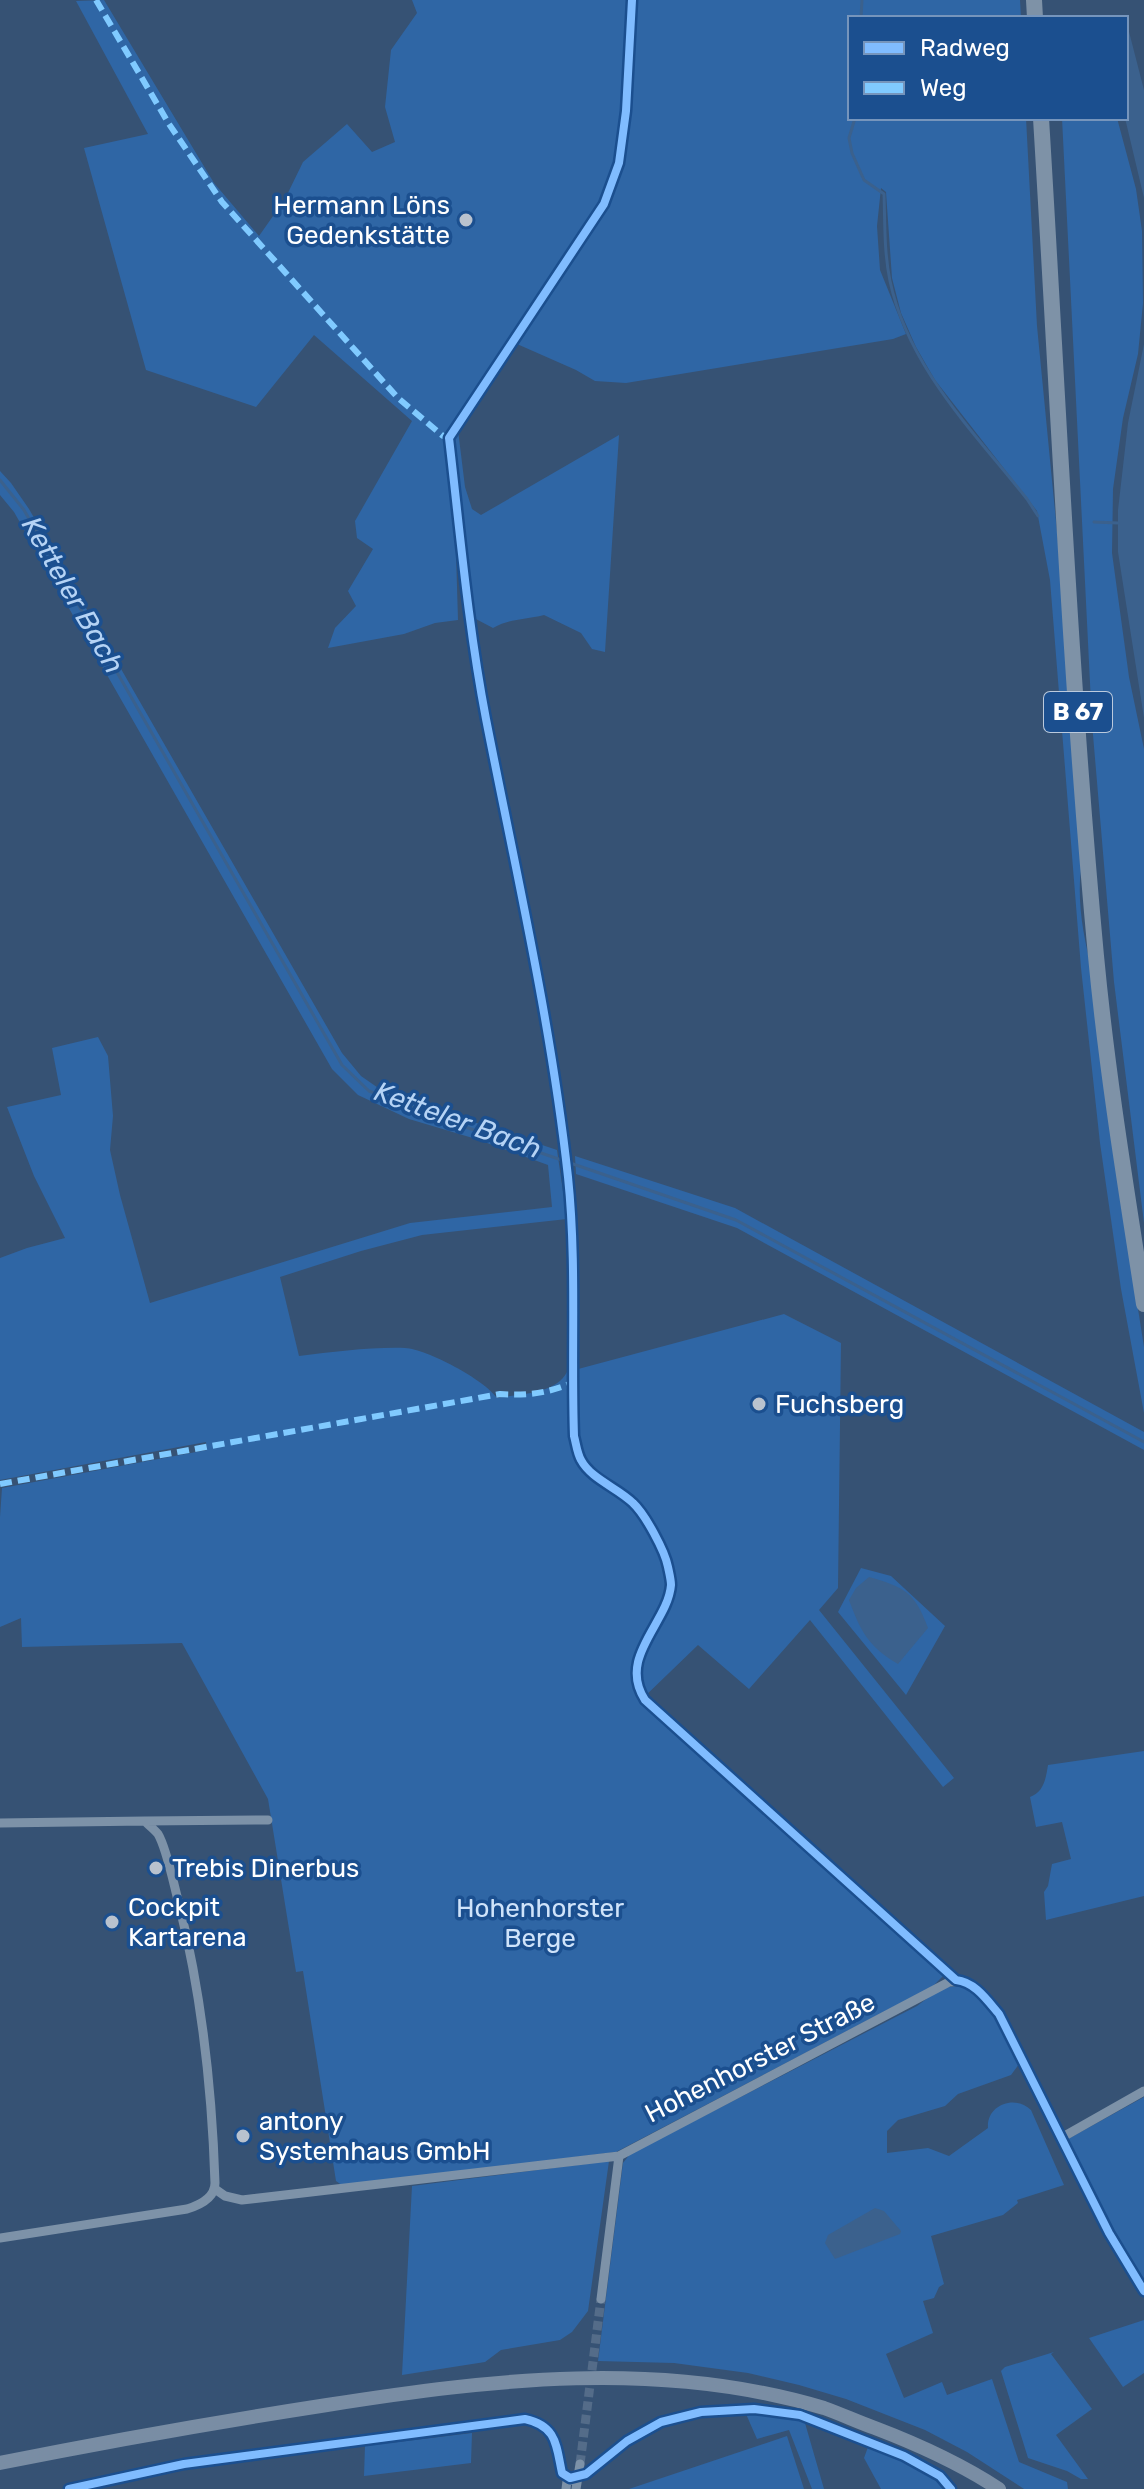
<svg xmlns="http://www.w3.org/2000/svg" width="1144" height="2489" font-family="Rubik,sans-serif">
  <style>
    .green { fill: #2f66a5 }
    .water { fill: #3b618d }
    .lines { fill: none; stroke-linecap: round; stroke-linejoin: round }
    .stream { stroke: #3b618d; stroke-width: 3 }
    .street-tunnel { stroke: #546c89; stroke-width: 9; stroke-dasharray: 9 4.5; stroke-linecap: butt }
    .street { stroke: #7d92a8; stroke-width: 9 }
    .secondary { stroke: #798da4; stroke-width: 14 }
    .highway { stroke: #7e92a7; stroke-width: 16 }
    .quiet { stroke: #80caff; stroke-width: 6; stroke-dasharray: 12 6; stroke-linecap: butt }
    .cycleway-casing { stroke: #1b4f8f; stroke-width: 13 }
    .cycleway { stroke: #80bcff; stroke-width: 8 }
    .poi-dot { fill: #b9c2ce; stroke: #1b4f8f; stroke-width: 3 }
    .labels { text-anchor: middle; dominant-baseline: central; stroke-width: 7; stroke-linejoin: round; paint-order: stroke }
    .shield { fill: #1b4f8f; stroke: #bbcadd; stroke-width: 2 }
    .shield-label { font-size: 24px; font-weight: bold; fill: #fff }
    .poi-label { font-size: 26px; fill: #fff; stroke: #1b4f8f; text-anchor: start }
    .park-label { font-size: 26px; fill: #cfe3fa; stroke: #1b4f8f }
    .street-label { font-size: 26px; fill: #fff; stroke: #1b4f8f }
    .water-label { font-size: 28px; font-style: italic; fill: #b5d3f5; stroke: #1b4f8f }
  </style>
  <rect width="100%" height="100%" fill="#365274"/>
  <path class="green" d="M 104,0 L 214,183 L 259,236 L 285,199 L 303,162 L 347,124 L 372,152 L 395,142 L 385,107 L 391,50 L 417,13 L 412,0 L 1020,0 L 1021,18 L 850,18 L 850,118 L 1026,118 L 1037,326 L 1058,542 L 1082,862 C 1076,898 1083,935 1092,970 L 1117,1175 L 1144,1347 L 1144,1413 L 1121,1289 L 1100,1143 L 1081,968 L 1050,580 L 1037,511 L 935,380 L 916,347 L 901,313 L 892,278 L 886,192 L 881,188 L 877,226 L 880,270 L 906,334 L 893,339 L 626,383 L 595,381 L 576,370 L 517,344 L 458,430 L 465,487 L 472,509 L 481,515 L 619,435 L 605,652 L 592,649 L 581,633 L 544,615 C 525,620 511,618 493,628 L 474,618 L 467,560 L 456,553 L 458,620 L 435,623 L 404,634 L 328,648 L 335,628 L 356,606 L 348,591 L 373,549 L 357,538 L 355,521 L 412,421 L 314,335 L 256,407 L 146,370 L 84,148 L 148,134 L 76,1 Z
    M 1062,118 L 1117,118 L 1136,189 L 1142,231 L 1143,303 L 1138,354 L 1123,418 L 1113,489 L 1112,553 L 1129,677 L 1144,749 L 1144,1223 L 1114,982 L 1092,723 Z
    M 0,471 L 11,483 L 29,509 L 342,1053 L 361,1076 L 384,1092 L 557,1150 L 567,1219 L 422,1235 L 361,1251 L 280,1277 L 299,1356 C 334,1352 370,1347 405,1348 C 427,1349 485,1380 497,1398 C 519,1394 556,1394 567,1372 L 784,1314 L 841,1343 L 838,1588 L 819,1610 L 954,1778 L 943,1787 L 810,1620 L 749,1689 L 698,1645 L 641,1700 L 708,1756 L 803,1845 L 938,1964 L 948,1971 L 933,1986 L 616,2152 L 343,2186 L 336,2181 L 303,1971 L 296,1972 L 268,1799 L 182,1643 L 22,1647 L 21,1618 L 0,1627 L 0,1517 L 2,1488 L 207,1450 L 206,1442 L 0,1480 L 0,1258 L 27,1248 L 65,1238 L 34,1176 L 7,1107 L 61,1095 L 52,1048 L 98,1037 L 108,1056 L 113,1116 L 110,1150 L 120,1195 L 150,1303 L 410,1223 L 552,1207 L 548,1165 L 476,1139 L 409,1119 L 358,1095 L 332,1069 L 14,512 L 0,495 Z
    M 575,1156 L 735,1208 L 1144,1432 L 1144,1450 L 737,1228 L 576,1174 Z
    M 861,1568 L 891,1576 L 945,1626 L 906,1695 L 838,1612 Z
    M 1144,1751 L 1144,1896 L 1046,1920 L 1044,1892 L 1048,1886 L 1052,1864 L 1071,1859 L 1062,1822 L 1036,1827 L 1030,1797 C 1044,1792 1046,1778 1048,1765 Z
    M 942,1987 C 948,1987 955,1986 961,1987 C 990,1992 1008,2041 1019,2064 L 1011,2075 L 958,2094 L 945,2106 L 898,2120 L 887,2131 L 887,2153 L 928,2148 L 949,2156 L 988,2128 C 986,2105 1015,2094 1031,2110 L 1064,2185 L 1017,2200 L 1018,2203 L 1003,2215 L 931,2236 L 944,2284 L 939,2287 L 934,2298 L 923,2301 L 933,2333 L 886,2354 L 904,2398 L 942,2382 L 947,2395 L 992,2379 L 1019,2462 L 1067,2482 L 1068,2489 L 1024,2489 L 967,2452 L 925,2430 L 846,2399 L 799,2385 L 748,2373 L 674,2363 L 598,2361 L 623,2163 L 630,2154 L 917,2006 Z
    M 1144,2097 L 1144,2282 L 1088,2184 L 1068,2139 Z
    M 609,2161 L 588,2311 L 572,2332 L 560,2340 L 501,2350 L 485,2362 L 402,2375 L 412,2186 Z
    M 1144,2320 L 1144,2373 L 1123,2387 L 1089,2338 Z
    M 1054,2352 L 1051,2354 L 1092,2409 L 1056,2435 L 1088,2479 L 1081,2479 L 1067,2471 L 1028,2458 L 1001,2371 L 1005,2367 Z
    M 746,2414 L 790,2417 L 805,2423 L 824,2489 L 812,2489 L 789,2430 L 757,2439 Z
    M 472,2433 L 471,2463 L 364,2476 L 365,2446 Z
    M 787,2436 L 804,2489 L 629,2489 Z
    M 868,2447 C 894,2455 927,2467 943,2489 L 881,2489 L 864,2458 Z"/>
  <path class="water" d="M 1126,20 L 1144,90 L 1144,198 L 1125,118 Z
    M 1144,344 L 1144,718 L 1118,552 L 1118,510 L 1128,423 Z
    M 869,1577 C 904,1587 915,1592 928,1628 L 898,1664 C 868,1646 861,1632 849,1600 L 856,1588 Z
    M 875,2208 L 884,2211 L 901,2231 L 900,2234 L 835,2259 L 825,2243 L 828,2235 Z"/>
  <g class="lines">
    <path class="stream" d="M 861,18 L 862,0
      M 855,118 L 849,138 L 852,153 L 864,180 L 884,194 C 885,223 884,252 890,281 C 908,367 974,432 1027,499 L 1038,516
      M 0,480 L 24,510 L 342,1065 L 369,1091 L 445,1120 L 736,1220 L 1144,1442
      M 1094,522 L 1118,523"/>
    <path class="street-tunnel" d="M 580,2464 L 601,2299"/>
    <path class="street" d="M 145,1821 L 268,1820
      M 0,1823 L 145,1821 C 148,1825 154,1829 158,1834 C 167,1849 174,1886 179,1904 C 202,1996 212,2088 215,2183 C 215,2198 200,2205 187,2209 L 0,2238
      M 1061,2138 L 1144,2091
      M 215,2189 L 225,2196 L 242,2200 L 619,2156 L 949,1982 L 965,1981 L 986,1999 L 999,2014 L 1109,2233 L 1144,2291
      M 601,2299 L 619,2156
      M 577,2483 L 580,2464
      M 566,2489 L 567,2481 L 570,2478 L 577,2483 L 576,2489"/>
    <path class="secondary" d="M 0,2463 C 109,2441 217,2422 327,2405 C 492,2379 661,2359 824,2408 C 841,2414 858,2422 875,2428 C 917,2444 961,2464 999,2489"/>
    <path class="highway" d="M 1034,0 L 1035,18
      M 1041,118 C 1058,397 1070,678 1096,956 C 1107,1073 1126,1188 1144,1304"/>
    <path class="quiet" d="M 96,0 L 169,124 L 222,202 L 398,398 L 443,436 L 449,438
      M 0,1484 L 500,1394 C 527,1396 548,1393 572,1383"/>
    <defs>
      <path id="cycleway" d="M 632,0 L 626,111 L 619,163 L 604,204 L 449,438 C 460,532 468,626 486,719 C 516,872 551,1022 568,1177 C 577,1263 571,1350 574,1436 C 576,1443 577,1453 581,1460 C 591,1479 618,1488 633,1503 C 645,1514 665,1551 668,1567 C 669,1572 671,1580 671,1585 C 668,1623 617,1657 645,1700 L 956,1980 C 975,1982 987,2000 999,2014 L 1109,2233 L 1144,2291
        M 69,2489 L 184,2464 L 525,2419 C 557,2426 556,2445 562,2473 L 570,2478 L 586,2474 L 627,2441 L 661,2422 L 701,2412 L 754,2409 L 800,2415 L 904,2456 L 940,2476 L 951,2489"/>
    </defs>
    <use href="#cycleway" class="cycleway-casing"/>
    <use href="#cycleway" class="cycleway"/>
  </g>
  <g class="poi-dot">
    <circle cx="466" cy="220" r="8"/>
    <circle cx="759" cy="1404" r="8"/>
    <circle cx="156" cy="1868" r="8"/>
    <circle cx="112" cy="1922" r="8"/>
    <circle cx="243" cy="2136" r="8"/>
  </g>
  <g class="labels">
    <rect class="shield" x="1044" y="692" width="68" height="40" rx="6"/>
    <g class="shield-label">
      <text x="1078" y="712">B 67</text>
    </g>
    <g class="poi-label">
      <text x="450" y="205" text-anchor="end">Hermann Löns<tspan x="450" dy="30">Gedenkstätte</tspan></text>
      <text x="775" y="1404">Fuchsberg</text>
      <text x="172" y="1868">Trebis Dinerbus</text>
      <text x="128" y="1907">Cockpit<tspan x="128" dy="30">Kartarena</tspan></text>
      <text x="259" y="2121">antony<tspan x="259" dy="30">Systemhaus GmbH</tspan></text>
    </g>
    <g class="park-label">
      <text x="540" y="1908">Hohenhorster<tspan x="540" dy="30">Berge</tspan></text>
    </g>
    <g class="street-label">
      <text transform="translate(760 2058) rotate(-27)">Hohenhorster Straße</text>
    </g>
    <g class="water-label">
      <text transform="translate(73 595) rotate(60)">Ketteler Bach</text>
      <text transform="translate(458 1120) rotate(20)">Ketteler Bach</text>
    </g>
  </g>
  <rect x="848" y="16" width="280" height="104" fill="#1b4f8f" stroke="#7695bc" stroke-width="2"/>
  <rect x="864" y="42" width="40" height="12" fill="#80bcff" stroke="#7695bc" stroke-width="2"/>
  <text x="920" y="56" font-size="24" fill="#ffffff">Radweg</text>
  <rect x="864" y="82" width="40" height="12" fill="#80caff" stroke="#7695bc" stroke-width="2"/>
  <text x="920" y="96" font-size="24" fill="#ffffff">Weg</text>
</svg>
